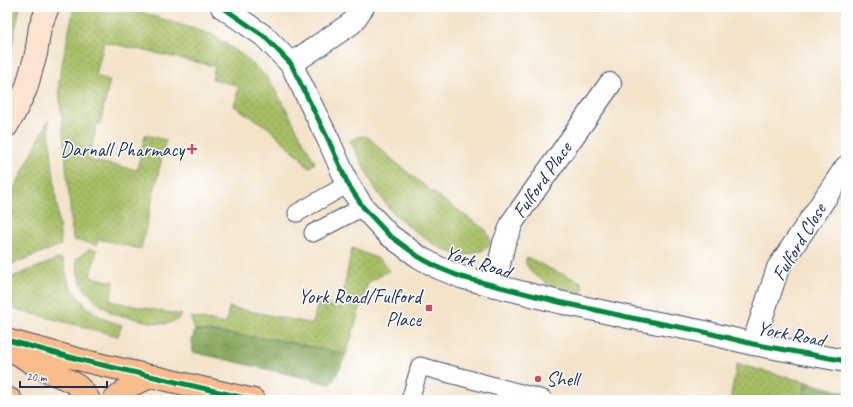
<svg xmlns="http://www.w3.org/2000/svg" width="853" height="407" font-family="Caveat,sans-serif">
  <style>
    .grass { fill: url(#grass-dots); stroke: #607660 }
    .forest { fill: url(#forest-crowns); stroke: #506a5c }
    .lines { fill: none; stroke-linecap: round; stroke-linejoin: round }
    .service-casing { stroke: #3b4a6e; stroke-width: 19 }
    .minor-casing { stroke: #3b4a6e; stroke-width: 24 }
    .secondary-casing { stroke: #3b4a6e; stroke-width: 24 }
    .trunk-casing { stroke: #3b4a6e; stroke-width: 24 }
    .service { stroke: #fff; stroke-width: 17 }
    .minor { stroke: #fff; stroke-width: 22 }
    .secondary { stroke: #fde4d0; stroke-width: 22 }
    .trunk { stroke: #f9bc8a; stroke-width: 22 }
    .cycleway-casing { stroke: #fff; stroke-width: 8 }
    .cycleway { stroke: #00873e; stroke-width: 5 }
    .poi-dot { fill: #d1495b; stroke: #fff; stroke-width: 1.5 }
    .labels { text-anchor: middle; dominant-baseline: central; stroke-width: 3; stroke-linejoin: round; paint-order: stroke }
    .poi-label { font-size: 20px; fill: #1b2f5e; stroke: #fff; text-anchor: end }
    .street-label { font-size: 20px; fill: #1b2f5e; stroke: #fff }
  </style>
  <defs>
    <pattern id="grass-dots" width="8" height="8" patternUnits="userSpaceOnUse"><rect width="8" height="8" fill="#a6be63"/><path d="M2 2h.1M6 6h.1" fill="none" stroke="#869b55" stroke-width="1.8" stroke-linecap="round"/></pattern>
    <pattern id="forest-crowns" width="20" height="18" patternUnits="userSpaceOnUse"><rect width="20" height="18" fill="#84a559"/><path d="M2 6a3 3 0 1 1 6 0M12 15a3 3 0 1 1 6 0" fill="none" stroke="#6b874d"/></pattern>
  </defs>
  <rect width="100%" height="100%" fill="#fff"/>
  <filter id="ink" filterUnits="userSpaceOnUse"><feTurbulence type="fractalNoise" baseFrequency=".025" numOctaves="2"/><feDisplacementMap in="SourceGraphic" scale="8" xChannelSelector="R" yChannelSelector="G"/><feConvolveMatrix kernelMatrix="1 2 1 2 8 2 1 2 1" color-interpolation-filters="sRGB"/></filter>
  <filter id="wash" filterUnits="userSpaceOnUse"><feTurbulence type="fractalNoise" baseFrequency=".012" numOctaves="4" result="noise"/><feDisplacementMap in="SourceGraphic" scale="16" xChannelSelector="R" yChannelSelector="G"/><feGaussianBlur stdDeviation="0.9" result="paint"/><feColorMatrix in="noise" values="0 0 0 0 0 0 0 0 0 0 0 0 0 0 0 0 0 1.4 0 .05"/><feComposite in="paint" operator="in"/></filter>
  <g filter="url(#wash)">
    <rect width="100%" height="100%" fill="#f3e3c9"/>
    <path class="grass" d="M 7,7 L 20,7 L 7,69 Z
      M 74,7 L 125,7 L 213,35 L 241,54 L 267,77 L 284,105 L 315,163 L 308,168 L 300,157 L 267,127 L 234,106 L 239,86 L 212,79 L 215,66 L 104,42 L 96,76 L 110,80 L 100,124 L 97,123 L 89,160 L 137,170 L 145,135 L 166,140 L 141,249 L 98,239 L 97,245 L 73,240 L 59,89 L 59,79 Z
      M 48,121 L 61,245 L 56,247 L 7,266 L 7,203 Z
      M 362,136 L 368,137 L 394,161 L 431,191 L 487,231 L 491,244 L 484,250 L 468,255 L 459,256 L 433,244 L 407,225 L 388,207 L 376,190 L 350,141 L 357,137 Z
      M 352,248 L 379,259 L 390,270 L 368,283 L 346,354 L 278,340 L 195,330 L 192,322 L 191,317 L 226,324 L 229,307 L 313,324 L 317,304 L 340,308 Z
      M 89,249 L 97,250 L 90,277 L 114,282 L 110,301 L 181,315 L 177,320 L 166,324 L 153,323 L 112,313 L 99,304 L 84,289 L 78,275 L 76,259 Z
      M 526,258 L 533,260 L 548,268 L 581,282 L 583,288 L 581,295 L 568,294 L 550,289 L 544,280 L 535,276 L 532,273 L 526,264 Z
      M 58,259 L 62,259 C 66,266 65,273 68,280 C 75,295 87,309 101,317 C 108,321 115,323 122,325 L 118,336 L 7,307 L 7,279 Z
      M 737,364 L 806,382 L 802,400 L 730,400 Z"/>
    <path class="forest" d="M 195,330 L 278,340 L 346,354 L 338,372 L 331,384 L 193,352 L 192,340 Z
      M 806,382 L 846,393 L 846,400 L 802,400 Z"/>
  </g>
  <g filter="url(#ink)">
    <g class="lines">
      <defs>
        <path id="service" d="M 297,213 L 348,184
          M 313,233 L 363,207
          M 410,400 L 420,366 L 543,399 L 543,400"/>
        <path id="minor" d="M 222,7 L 264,36 L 291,64 L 328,139 L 348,184 L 363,207 L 389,235 L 419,257 L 439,268 L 461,277 L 559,302 L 632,318 L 700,331 L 753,344 L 846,361
          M 291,64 L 352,23 L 363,7
          M 494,286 L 504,243 L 513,221 L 610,84
          M 753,344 L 778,268 L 846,167"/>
        <path id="secondary" d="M 7,126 L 14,114 L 26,89 L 36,54 L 40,27 L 48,7"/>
        <path id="trunk" d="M 7,340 L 85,361 L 254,400
          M 7,347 C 18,354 29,362 41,368 C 61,379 77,378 89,400
          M 7,398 L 11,400
          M 114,400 L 130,386 L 153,376"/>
      </defs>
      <use href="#service" class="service-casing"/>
      <use href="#minor" class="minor-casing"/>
      <use href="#secondary" class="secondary-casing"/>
      <use href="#trunk" class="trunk-casing"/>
      <use href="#service" class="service"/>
      <use href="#minor" class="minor"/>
      <use href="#secondary" class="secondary"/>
      <use href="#trunk" class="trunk"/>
      <defs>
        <path id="cycleway" d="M 222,7 L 264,36 L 291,64 L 328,139 L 348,184 L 363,207 L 389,235 L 419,257 L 439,268 L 461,277 L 559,302 L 632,318 L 700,331 L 753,344 L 846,361
          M 7,340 L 85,361 L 254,400"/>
      </defs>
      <use href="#cycleway" class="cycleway-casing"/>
      <use href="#cycleway" class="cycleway"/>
    </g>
  </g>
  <g class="poi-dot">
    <path d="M190 143h4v4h4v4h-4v4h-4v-4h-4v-4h4z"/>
    <rect x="425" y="304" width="8" height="8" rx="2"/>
    <circle cx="538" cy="379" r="4"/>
  </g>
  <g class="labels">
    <g class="poi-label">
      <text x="184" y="149">Darnall Pharmacy</text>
      <text x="421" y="296">York Road/Fulford<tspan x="421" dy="23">Place</tspan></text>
      <text x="546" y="379" text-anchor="start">Shell</text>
    </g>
    <g class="street-label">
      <text transform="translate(542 180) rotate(-55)">Fulford Place</text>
      <text transform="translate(799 242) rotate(-59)">Fulford Close</text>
      <text transform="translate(478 262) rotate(18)">York Road</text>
      <text transform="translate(791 334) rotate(11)">York Road</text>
    </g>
  </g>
  <rect width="853" height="407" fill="none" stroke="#fff" stroke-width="24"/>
  <path d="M20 381v6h87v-6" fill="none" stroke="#1b2f5e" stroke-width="2"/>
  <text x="26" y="381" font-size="12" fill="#1b2f5e" stroke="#ffffff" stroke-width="3" paint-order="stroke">20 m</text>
</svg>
